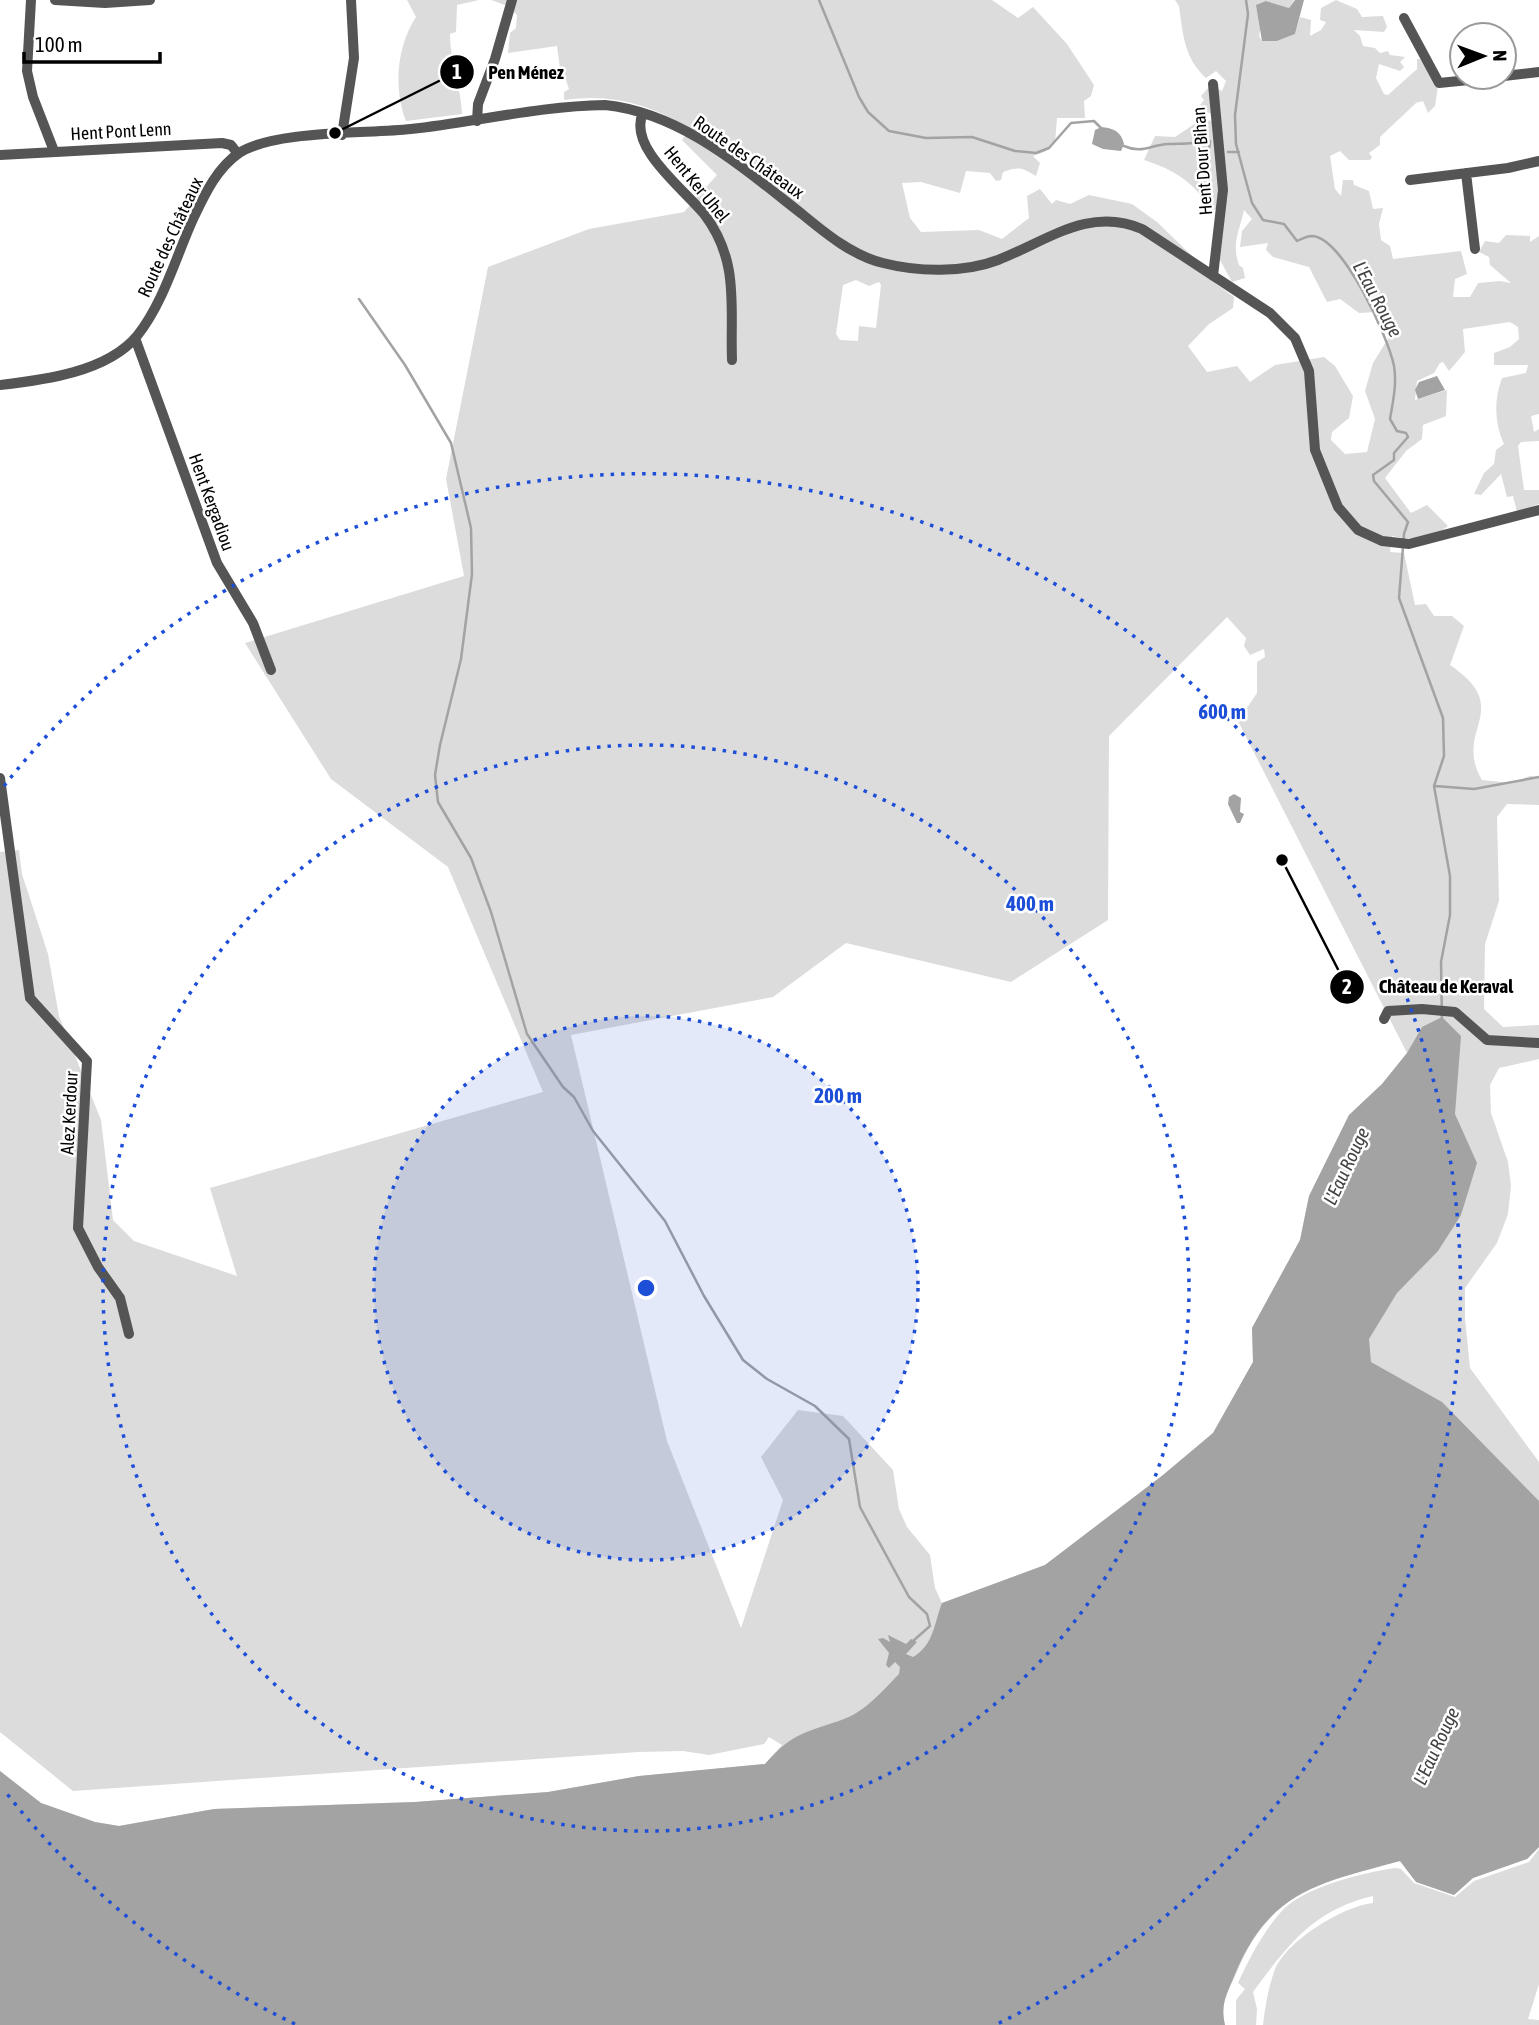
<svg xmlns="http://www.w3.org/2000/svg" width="1539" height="2025" font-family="'Asap Condensed',sans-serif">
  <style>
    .green { fill: #dcdcdc; fill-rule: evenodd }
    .water { fill: #a3a3a3 }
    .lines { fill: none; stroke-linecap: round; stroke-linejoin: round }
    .stream { stroke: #a3a3a3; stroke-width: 2.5 }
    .minor { stroke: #555; stroke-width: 10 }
    .ring { fill: none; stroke: #1d4ed8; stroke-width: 3.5; stroke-dasharray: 3.5 7 }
    .labels { text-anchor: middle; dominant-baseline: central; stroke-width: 5; stroke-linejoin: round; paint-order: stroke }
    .street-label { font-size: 18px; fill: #000; stroke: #fff }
    .water-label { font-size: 19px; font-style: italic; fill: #444; stroke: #fff }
    .centre { fill: #1d4ed8; stroke: #fff; stroke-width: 3.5 }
    .ring-label { font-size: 21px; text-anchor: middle; font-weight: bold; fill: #1d4ed8; stroke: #fff; stroke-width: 5; stroke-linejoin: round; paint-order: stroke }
    .leader { fill: none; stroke: #000; stroke-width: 2.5 }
    .callout-dot { fill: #000; stroke: #fff; stroke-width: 2.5 }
    .mark-label { font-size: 21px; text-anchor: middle; font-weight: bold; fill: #fff }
    .callout-label { font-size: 19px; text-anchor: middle; font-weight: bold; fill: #000; stroke: #fff; stroke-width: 5; stroke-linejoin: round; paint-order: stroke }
  </style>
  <rect width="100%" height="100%" fill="#fff"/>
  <path class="green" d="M 407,0 L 479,0 L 457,5 L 456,32 L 450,34 C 450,63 461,86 462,114 L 406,121 C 393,88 397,46 416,17 Z
    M 491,0 L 992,0 L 1018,18 L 1033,7 L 1067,44 L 1094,85 L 1091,96 L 1084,101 L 1085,118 L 1057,118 L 1055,143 L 1044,152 L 1033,156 L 1040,163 L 1036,176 C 1022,168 1020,166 1003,172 L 1001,180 L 996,181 L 990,173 L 966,171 L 960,193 L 921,182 L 902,183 L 910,218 L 921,232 L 979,230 L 1002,239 L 1029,218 L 1027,196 L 1040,189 L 1052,204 L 1056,200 L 1070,204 L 1089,195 L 1132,204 L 1157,222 L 1213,276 L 1216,284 L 1234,297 L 1233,308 L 1209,324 L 1188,346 L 1207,372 L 1237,366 L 1250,382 L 1275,365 L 1324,357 L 1335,366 L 1353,396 L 1349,418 L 1332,432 L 1331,440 L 1345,454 L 1367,452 L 1375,419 L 1365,391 L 1373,363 L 1389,337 L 1375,312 L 1359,313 L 1340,299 L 1327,302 L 1309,267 L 1273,257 L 1266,250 L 1268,243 L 1240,247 L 1242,231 L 1252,219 L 1244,210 C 1240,230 1231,243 1239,265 L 1243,268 L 1245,278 L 1232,282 L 1220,260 L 1226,200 L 1215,210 C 1205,206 1202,196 1195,189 C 1180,173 1164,167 1144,160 L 1155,136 L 1175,137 L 1202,119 L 1212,121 L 1213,114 L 1203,111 L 1200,105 L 1204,100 L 1201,96 L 1211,85 L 1222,91 L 1226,81 L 1216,71 L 1206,78 C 1184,58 1183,34 1179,6 L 1175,0 L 1294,0 L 1289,8 L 1266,1 L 1259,36 L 1262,41 L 1277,41 L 1295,34 L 1300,17 L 1311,20 L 1310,36 L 1321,30 L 1326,22 L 1320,20 L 1321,8 L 1336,0 L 1357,9 L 1362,17 L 1383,16 L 1387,27 L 1384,32 L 1354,30 L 1360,36 L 1363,46 L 1375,48 L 1380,53 L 1388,51 L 1390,55 L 1405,57 L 1400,62 L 1404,67 L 1400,71 L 1379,64 L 1376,78 L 1384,94 L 1388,95 L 1417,69 L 1417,59 L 1420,59 L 1438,86 L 1435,106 L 1428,113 L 1423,101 L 1416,103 L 1380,137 L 1380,145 L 1369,153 L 1372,157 L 1370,160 L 1349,160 L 1340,151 L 1330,156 L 1335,189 L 1341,196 L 1343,180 L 1353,180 L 1354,185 L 1369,191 L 1373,209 L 1383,208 L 1379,224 L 1381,240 L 1390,246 L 1393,259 L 1461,251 L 1467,274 L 1455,279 L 1453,297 L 1470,297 L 1478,283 L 1500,281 L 1511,283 L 1490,265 L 1489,257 L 1479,252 L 1485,241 L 1499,243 L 1506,235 L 1530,236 L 1530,242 L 1539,236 L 1539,414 L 1531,416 L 1534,432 L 1539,429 L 1539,441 L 1521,442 L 1518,446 L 1524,490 L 1539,490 L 1539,504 L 1517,512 L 1513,496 L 1507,497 L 1501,474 L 1481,495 L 1474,494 L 1484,473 L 1494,464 L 1496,450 L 1504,444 C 1494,422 1494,400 1502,378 L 1526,373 L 1528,365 L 1494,365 L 1494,353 L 1510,347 L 1519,339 L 1518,327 L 1510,322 L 1463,329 L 1465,352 L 1449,371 L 1443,362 L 1440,363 L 1434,373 L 1417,381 L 1415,400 L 1447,390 L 1446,416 L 1423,425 L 1422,439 L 1406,451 L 1385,478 L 1411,513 L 1427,505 L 1448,526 C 1432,539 1411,541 1392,536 L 1390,552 L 1404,553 L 1415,605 L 1426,604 L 1434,616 L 1452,616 L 1464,626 L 1450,665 C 1516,710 1452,729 1482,780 L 1511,783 L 1530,776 L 1539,777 L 1539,805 L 1507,804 L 1497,817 L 1499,901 L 1485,944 L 1484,1009 L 1503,1027 L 1539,1025 L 1539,1059 L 1499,1068 L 1490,1085 L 1491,1113 L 1508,1162 L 1511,1186 L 1508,1214 L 1497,1243 L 1465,1288 L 1465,1318 L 1470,1368 L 1539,1462 L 1539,1847 L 1527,1859 L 1473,1878 L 1454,1895 L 1416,1882 L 1400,1861 C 1320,1883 1270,1890 1236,1974 C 1227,1994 1220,2004 1225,2025 L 0,2025 L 0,1771 L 41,1803 L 95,1822 L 119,1826 L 214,1809 L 415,1802 L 548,1792 L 639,1776 L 765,1764 L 782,1745 L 769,1737 L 764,1744 L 709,1755 L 683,1751 L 638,1752 L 73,1791 L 0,1732 L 0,852 L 19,850 L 22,874 L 48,954 L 59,1016 L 101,1120 L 113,1220 L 134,1241 L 237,1276 L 210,1188 L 543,1092 L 448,867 L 331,779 L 245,643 L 464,576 L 446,479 L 488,267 L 589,229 L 684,212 L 717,175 L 682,140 L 690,129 C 651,104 610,93 564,100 L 564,92 L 569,89 L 566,80 L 561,76 L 557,46 L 508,53 L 510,33 L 516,28 L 517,15 L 508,6 ZM 856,280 L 869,286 L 879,282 L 881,285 L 876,328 L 859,326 L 858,341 L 840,340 L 836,334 L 843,285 ZM 1227,617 L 1246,638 L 1244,646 L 1250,655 L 1264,649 L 1265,657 L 1257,662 L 1257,693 L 1238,721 L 1407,1053 L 1382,1084 L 1349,1115 L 1309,1196 L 1300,1240 L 1252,1328 L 1253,1362 L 1213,1433 L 1163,1475 L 1045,1565 L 942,1603 L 935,1588 L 930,1555 L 907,1527 L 899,1509 L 893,1470 L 843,1416 L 798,1410 L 761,1457 L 783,1500 L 741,1628 L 667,1441 L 571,1035 L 773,997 L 846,943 L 1011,982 L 1108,920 L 1109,736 Z
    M 1539,1849 L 1539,1984 L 1528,2019 L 1539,2020 L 1539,2025 L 1263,2025 C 1265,2007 1268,1989 1274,1972 C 1284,1942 1343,1906 1373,1903 L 1373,1896 C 1313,1910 1288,1945 1253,1992 L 1257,2009 L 1256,2025 L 1236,2025 L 1236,2000 L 1245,1989 L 1238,1983 C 1249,1959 1262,1934 1280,1913 C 1302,1887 1362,1873 1395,1868 L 1401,1869 L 1414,1883 L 1455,1897 L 1474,1881 L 1529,1862 Z"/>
  <path class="water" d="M 1295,0 L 1304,0 L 1295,34 L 1277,41 L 1262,41 L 1256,5 L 1266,1 L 1289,8 Z
    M 1101,127 C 1113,128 1121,131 1124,144 L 1121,151 L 1103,149 L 1092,144 L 1095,130 Z
    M 1437,376 L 1445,390 L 1418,399 L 1415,390 L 1419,382 Z
    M 1234,794 L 1241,798 L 1240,812 L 1244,814 L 1240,823 L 1237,823 L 1228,804 L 1229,797 Z
    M 1442,1017 L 1461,1036 L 1455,1114 L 1477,1163 L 1461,1215 L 1438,1251 L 1397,1293 L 1369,1339 L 1371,1362 L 1442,1402 L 1539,1501 L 1539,1847 L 1527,1859 L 1473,1878 L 1454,1895 L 1416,1882 L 1400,1861 C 1320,1883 1270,1890 1235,1974 C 1227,1994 1220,2004 1225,2025 L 0,2025 L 0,1771 L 41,1803 L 95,1822 L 119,1826 L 214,1809 L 415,1802 L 548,1792 L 639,1776 L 765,1764 C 794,1731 806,1733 844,1719 C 866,1711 883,1690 899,1674 L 900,1667 L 895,1662 L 889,1668 L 886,1665 L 889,1653 L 878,1639 L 883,1638 L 890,1642 L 888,1635 L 906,1644 L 911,1639 L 917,1642 L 906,1654 L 913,1657 C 934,1645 934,1623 942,1603 L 1045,1565 L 1163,1475 L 1213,1433 L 1253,1362 L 1252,1328 L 1300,1240 L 1309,1196 L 1349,1115 L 1382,1084 L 1407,1053 L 1422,1027 Z"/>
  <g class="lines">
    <path class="stream" d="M 819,0 L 859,97 L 868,112 L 889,131 L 926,138 L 972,137 L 1015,151 L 1036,153 L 1049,148 L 1071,123 L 1094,121 L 1103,130
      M 1246,0 L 1248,14 L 1235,115 L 1236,144 L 1252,203 L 1263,220 L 1284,224 L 1297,241 C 1301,239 1308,236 1312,236 C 1343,237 1389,339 1394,366 C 1397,384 1393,401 1390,419 L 1397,431 L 1406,433 L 1408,437 L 1394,453 L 1394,460 L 1373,475 L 1374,481 L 1408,522 L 1404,534 L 1399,598 L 1443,718 L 1444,756 L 1434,786 L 1450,876 L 1450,915 L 1441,962 L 1442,1020
      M 1124,146 C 1142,154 1150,145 1168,144 C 1182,143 1193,145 1207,139 L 1210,141 L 1209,149
      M 1228,152 L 1239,152
      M 359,299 L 405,365 L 451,443 L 471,528 L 472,574 L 461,659 L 440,745 L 435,775 L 438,802 L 471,858 L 491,912 L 527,1034 L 563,1087 L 574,1097 L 593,1131 L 665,1221 L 704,1296 L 743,1360 L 767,1379 L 815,1406 L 849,1439 L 860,1507 L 909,1597 L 927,1614 L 930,1626 L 913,1641
      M 1435,786 L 1474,789 L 1539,777"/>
    <path class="minor" d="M 31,0 L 27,71 L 33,97 L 54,151
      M 55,0 L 105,3 L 150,0
      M 1404,18 L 1439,83 L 1499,77
      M 1504,76 L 1539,72
      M 1213,84 L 1223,190 L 1213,276
      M 643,113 C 627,147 685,190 704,214 C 740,261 730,306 732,360
      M 477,121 L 478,104 L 495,59 L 512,0
      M 342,135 L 354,58 L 351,0
      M 0,155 L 222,143 L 231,145 L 238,154
      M 1466,173 L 1475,249
      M 1410,180 L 1508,168 L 1539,161
      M 135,338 L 217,563 L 253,623 L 271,670
      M 0,385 C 44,380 107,372 137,336 C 164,302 176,256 194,217 C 205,194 217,168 239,153 C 275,130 366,134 411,129 C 475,122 540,106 605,105 C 682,113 743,168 802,214 C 825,233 853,256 883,263 C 918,272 964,273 998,260 C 1047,241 1089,206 1142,229 L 1270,313 L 1295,338 L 1309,371 L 1315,450 L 1338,507 L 1358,530 L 1382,541 L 1409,544 L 1539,510
      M 0,778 L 30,998 L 87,1061 L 78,1228 L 98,1267 L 120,1298 L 129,1334
      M 1384,1019 L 1388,1011 L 1422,1009 L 1455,1012 L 1487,1040 L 1539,1043"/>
  </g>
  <circle cx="646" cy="1288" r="272" fill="#1d4ed8" fill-opacity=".12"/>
  <g class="ring">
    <circle cx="646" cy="1288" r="272"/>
    <circle cx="646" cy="1288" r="543"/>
    <path d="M295 2024A815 815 0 0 1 4 1790M4 786A815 815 0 1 1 997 2024"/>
  </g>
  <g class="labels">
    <g class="street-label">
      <text transform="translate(121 131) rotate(-3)">Hent Pont Lenn</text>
      <text transform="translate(749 157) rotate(35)">Route des Châteaux</text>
      <text transform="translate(1202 161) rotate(-94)">Hent Dour Bihan</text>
      <text transform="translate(697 184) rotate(51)">Hent Ker Uhel</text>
      <text transform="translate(170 237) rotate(-65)">Route des Châteaux</text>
      <text transform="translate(212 502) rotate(70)">Hent Kergadiou</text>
      <text transform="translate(69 1113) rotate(-87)">Alez Kerdour</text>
    </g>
    <g class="water-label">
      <text transform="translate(1378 299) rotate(62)">L'Eau Rouge</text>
      <text transform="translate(1346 1166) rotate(-65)">L'Eau Rouge</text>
      <text transform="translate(1436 1746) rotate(-65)">L'Eau Rouge</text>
    </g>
  </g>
  <circle cx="646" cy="1288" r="10" class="centre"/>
  <g class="ring-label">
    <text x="1222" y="719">600 m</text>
    <text x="1030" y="911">400 m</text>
    <text x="838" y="1103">200 m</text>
  </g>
  <path class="leader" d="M335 133L457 72M1282 860L1347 987"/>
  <g class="callout-dot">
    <circle cx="335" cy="133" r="7"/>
    <circle cx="1282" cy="860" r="7"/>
    <circle cx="457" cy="72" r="18"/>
    <circle cx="1347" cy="987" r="18"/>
  </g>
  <g class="mark-label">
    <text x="457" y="79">1</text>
    <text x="1347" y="994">2</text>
  </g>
  <g class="callout-label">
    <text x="526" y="79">Pen Ménez</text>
    <text x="1446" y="993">Château de Keraval</text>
  </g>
  <g transform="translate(1483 56) rotate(89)"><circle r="33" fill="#ffffff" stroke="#999999" stroke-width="2"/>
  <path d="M0-5L12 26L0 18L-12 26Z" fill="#000000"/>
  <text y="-10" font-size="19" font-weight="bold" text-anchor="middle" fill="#000000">N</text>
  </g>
  <path d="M24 52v10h136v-10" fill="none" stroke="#000000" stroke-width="3.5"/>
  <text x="35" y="52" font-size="21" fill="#000000" stroke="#ffffff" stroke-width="5" paint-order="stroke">100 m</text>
</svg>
